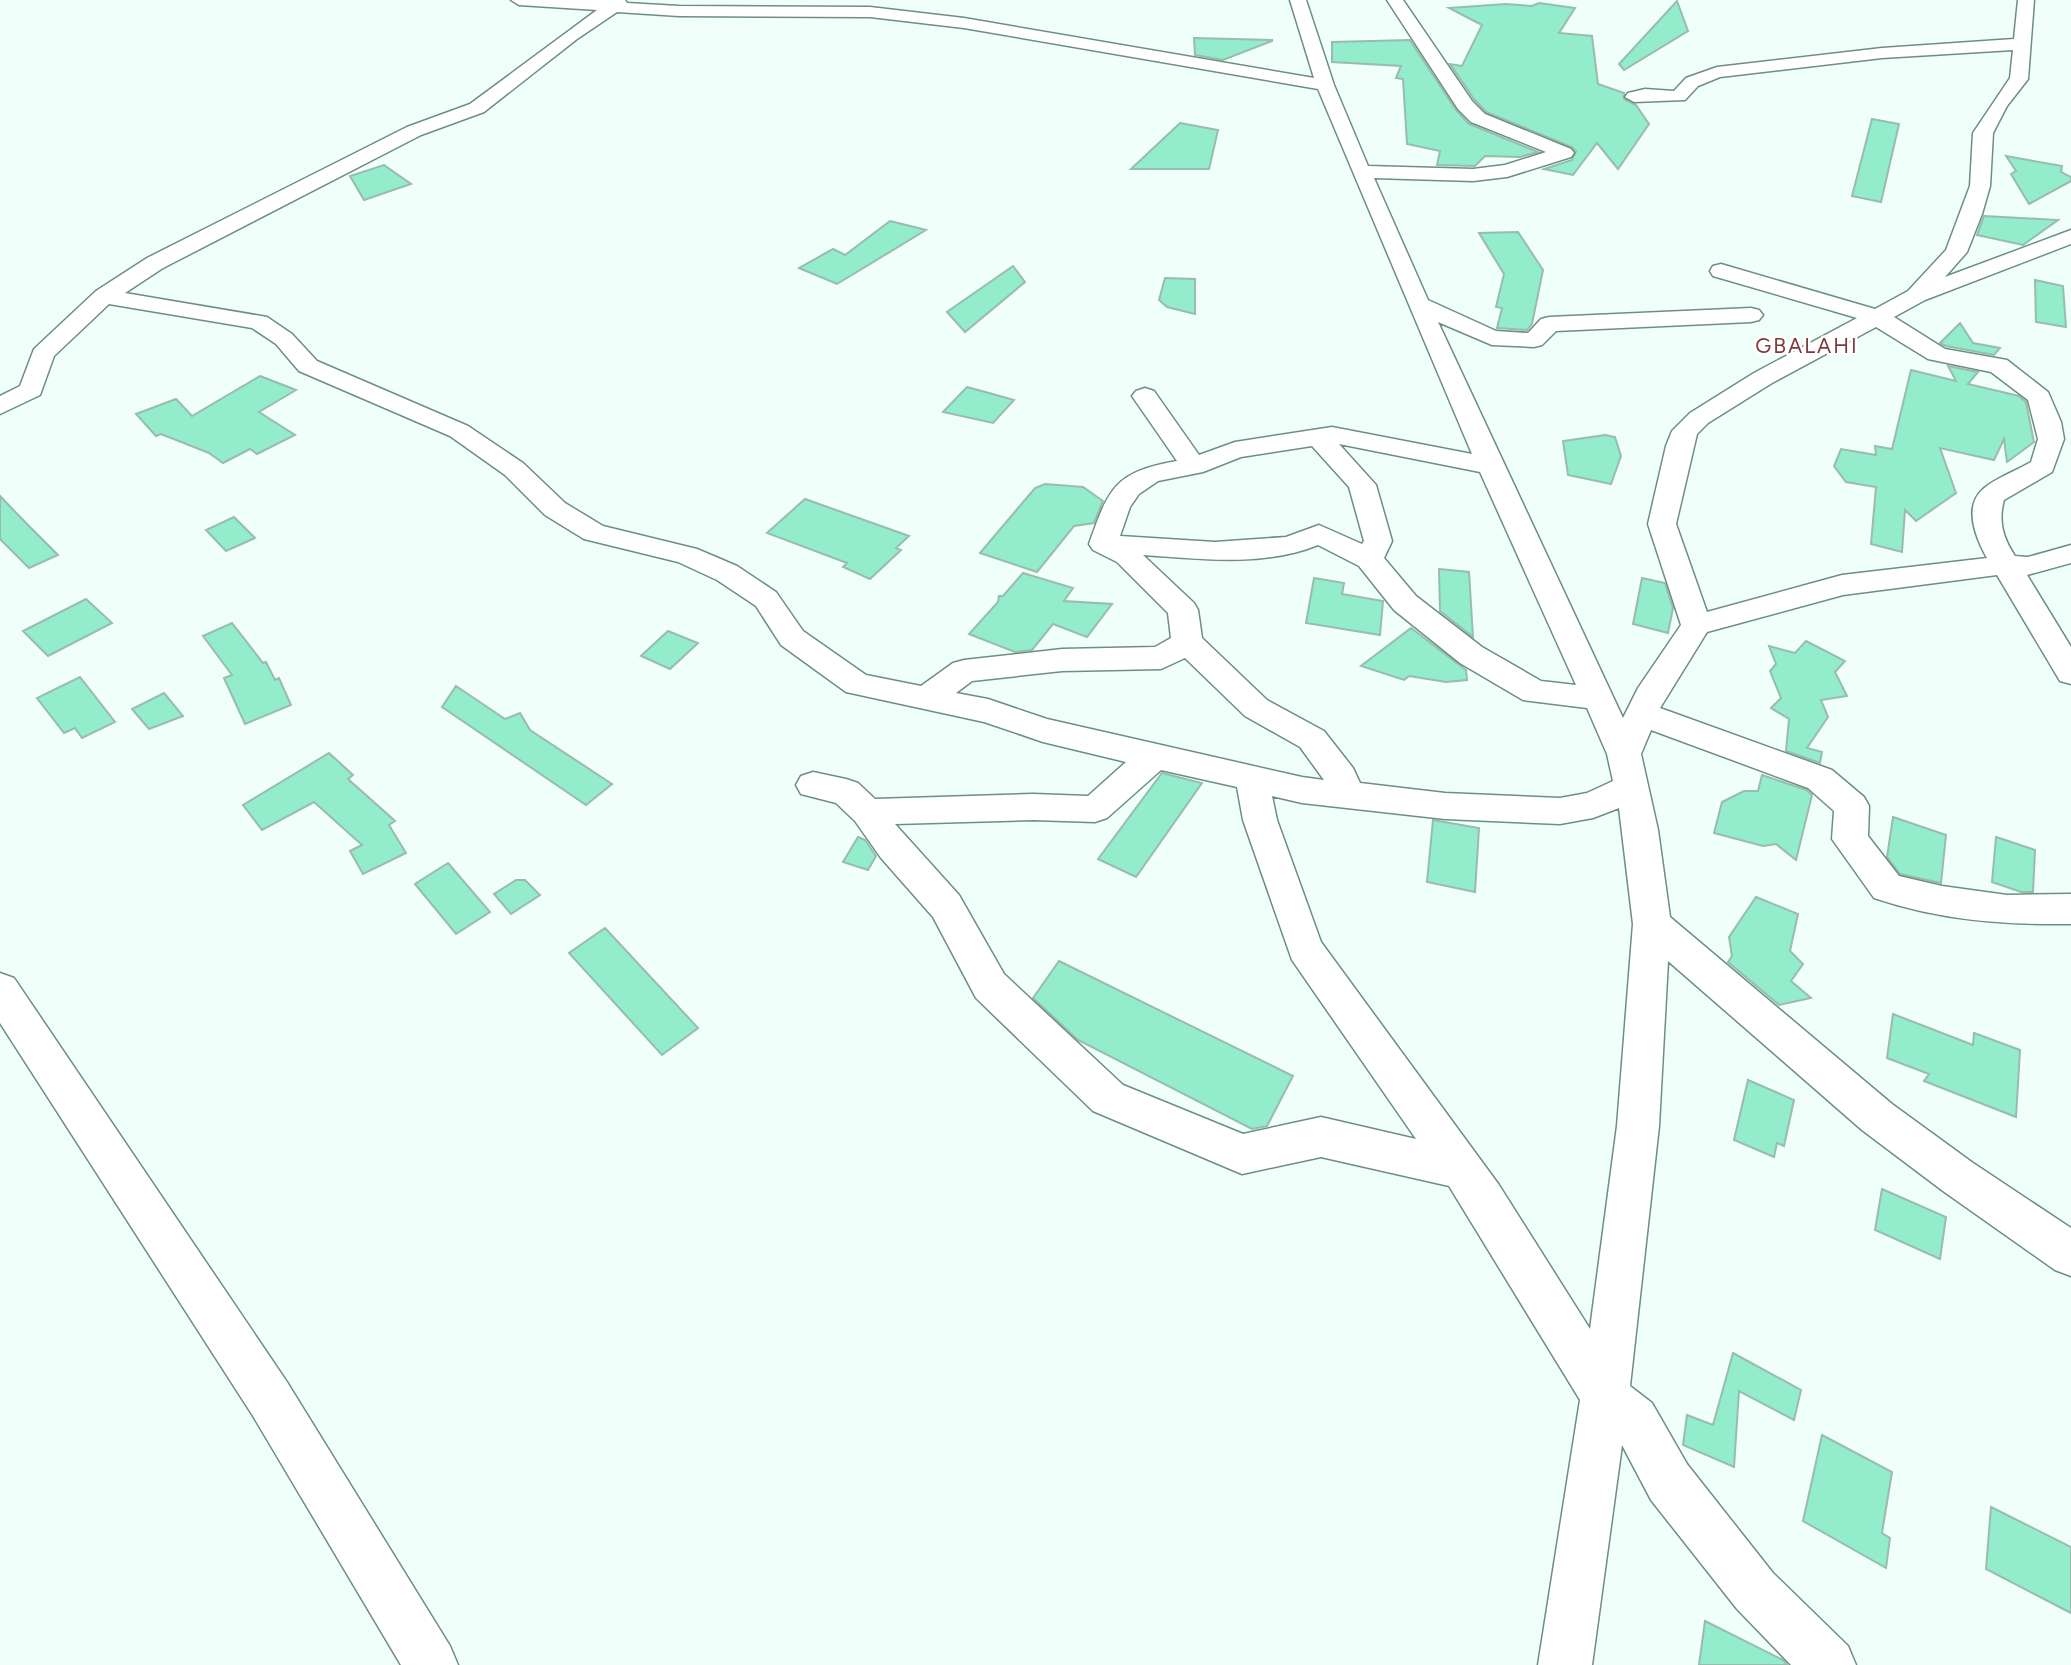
<svg xmlns="http://www.w3.org/2000/svg" width="2071" height="1665" font-family="Figtree,sans-serif">
  <style>
    .building { fill: #93eccb; stroke: #98bcad; stroke-width: 2 }
    .lines { fill: none; stroke-linecap: round; stroke-linejoin: round }
    .minor-casing { stroke: #6c8f81; stroke-width: 3 }
    .minor { fill: #fff; fill-rule: evenodd }
    .labels { text-anchor: middle; dominant-baseline: central; stroke-width: 5; stroke-linejoin: round; paint-order: stroke }
    .far-quarter-label { font-size: 21px; letter-spacing: 2px; fill: #81383c; stroke: #fff }
  </style>
  <rect width="100%" height="100%" fill="#f0fff9"/>
  <path class="building" d="M 1677,1 L 1688,31 L 1624,70 L 1619,64 Z
    M 1539,3 L 1575,8 L 1559,33 L 1592,36 L 1598,84 L 1624,93 L 1624,99 L 1636,105 L 1649,124 L 1618,169 L 1597,143 L 1573,175 L 1544,169 L 1572,160 L 1576,151 L 1572,147 L 1486,112 L 1474,99 L 1450,64 L 1462,66 L 1482,25 L 1449,8 L 1506,4 L 1532,6 Z
    M 1194,38 L 1272,40 L 1272,41 L 1223,60 L 1195,55 Z
    M 1410,40 L 1456,110 L 1469,124 L 1538,152 L 1520,157 L 1485,156 L 1475,166 L 1437,165 L 1440,151 L 1407,144 L 1403,79 L 1396,78 L 1401,66 L 1332,62 L 1332,42 Z
    M 1872,119 L 1899,124 L 1881,202 L 1852,196 Z
    M 1180,123 L 1218,130 L 1209,169 L 1131,169 Z
    M 2006,156 L 2062,166 L 2061,172 L 2071,177 L 2071,181 L 2029,204 L 2011,174 L 2016,171 Z
    M 384,165 L 411,184 L 364,200 L 350,176 Z
    M 1984,216 L 2058,220 L 2023,245 L 1977,235 Z
    M 890,221 L 926,230 L 837,284 L 799,268 L 833,249 L 845,255 Z
    M 1518,232 L 1543,270 L 1532,324 L 1527,330 L 1497,328 L 1502,308 L 1496,307 L 1504,274 L 1479,233 Z
    M 1013,266 L 1025,282 L 965,332 L 947,312 Z
    M 1165,278 L 1195,279 L 1195,314 L 1167,307 L 1159,300 Z
    M 2035,280 L 2063,286 L 2066,327 L 2036,322 Z
    M 1960,323 L 1973,343 L 2000,348 L 1994,355 L 1946,346 L 1940,343 Z
    M 1948,366 L 1978,372 L 1968,384 L 2019,396 L 2026,402 L 2034,442 L 2007,462 L 2004,439 L 1994,460 L 1940,448 L 1956,493 L 1916,521 L 1905,510 L 1902,552 L 1871,544 L 1876,487 L 1846,482 L 1834,466 L 1841,449 L 1876,455 L 1875,446 L 1892,449 L 1911,370 L 1956,381 Z
    M 260,376 L 296,390 L 259,412 L 295,435 L 257,454 L 250,449 L 223,463 L 209,453 L 161,434 L 156,436 L 136,414 L 176,399 L 192,416 Z
    M 967,387 L 989,393 L 1014,400 L 993,423 L 943,412 Z
    M 1605,435 L 1615,437 L 1621,456 L 1611,484 L 1568,475 L 1563,441 Z
    M 1045,484 L 1083,487 L 1103,501 L 1094,523 L 1074,526 L 1037,572 L 980,553 L 1035,488 Z
    M 0,496 L 26,523 L 58,555 L 29,568 L 0,539 Z
    M 805,499 L 909,536 L 896,548 L 901,550 L 870,579 L 843,567 L 847,563 L 767,533 Z
    M 234,517 L 255,538 L 226,551 L 206,530 Z
    M 1439,569 L 1469,572 L 1473,637 L 1440,611 Z
    M 1023,573 L 1073,588 L 1064,601 L 1112,604 L 1087,637 L 1053,624 L 1032,650 L 1015,652 L 969,634 L 998,602 L 999,596 L 1003,596 Z
    M 1314,578 L 1344,583 L 1342,594 L 1383,601 L 1380,635 L 1306,623 Z
    M 1642,578 L 1665,583 L 1673,608 L 1668,633 L 1633,624 Z
    M 86,599 L 112,623 L 48,656 L 23,631 Z
    M 232,623 L 263,663 L 266,662 L 275,680 L 279,678 L 291,705 L 245,724 L 224,678 L 232,675 L 203,636 Z
    M 1411,628 L 1466,670 L 1467,680 L 1446,682 L 1409,676 L 1404,680 L 1361,666 Z
    M 668,631 L 698,643 L 670,669 L 641,656 Z
    M 1806,641 L 1845,661 L 1835,672 L 1847,696 L 1821,700 L 1828,717 L 1807,748 L 1822,752 L 1820,763 L 1786,751 L 1789,719 L 1771,708 L 1781,698 L 1770,671 L 1776,664 L 1769,646 L 1795,653 Z
    M 80,677 L 115,722 L 82,738 L 75,728 L 64,733 L 37,698 Z
    M 456,686 L 505,719 L 520,713 L 530,730 L 612,784 L 586,805 L 442,707 Z
    M 164,693 L 183,716 L 149,729 L 132,709 Z
    M 329,753 L 353,775 L 348,779 L 395,821 L 389,825 L 406,853 L 363,874 L 350,851 L 362,845 L 314,802 L 262,830 L 243,805 Z
    M 1162,773 L 1202,783 L 1136,877 L 1098,859 Z
    M 1762,775 L 1807,790 L 1812,795 L 1796,860 L 1776,844 L 1763,846 L 1714,833 L 1722,802 L 1744,791 L 1758,791 Z
    M 1893,817 L 1946,835 L 1941,883 L 1900,874 L 1887,857 Z
    M 1433,820 L 1479,828 L 1475,892 L 1427,882 Z
    M 858,837 L 865,840 L 876,856 L 868,870 L 843,862 Z
    M 1996,837 L 2035,850 L 2033,892 L 2021,892 L 1992,882 Z
    M 448,863 L 490,912 L 456,934 L 415,884 Z
    M 516,880 L 525,880 L 540,895 L 511,914 L 494,894 Z
    M 1756,897 L 1798,914 L 1790,951 L 1803,964 L 1791,981 L 1811,998 L 1779,1005 L 1728,962 L 1732,956 L 1729,937 Z
    M 605,928 L 698,1028 L 662,1055 L 569,953 Z
    M 1059,961 L 1293,1076 L 1267,1126 L 1252,1129 L 1078,1040 L 1033,998 Z
    M 1893,1014 L 1973,1045 L 1974,1033 L 2020,1050 L 2016,1117 L 1924,1081 L 1929,1074 L 1887,1058 Z
    M 1748,1080 L 1794,1100 L 1784,1146 L 1777,1143 L 1774,1157 L 1734,1140 Z
    M 1882,1189 L 1946,1217 L 1940,1259 L 1875,1230 Z
    M 1733,1353 L 1801,1390 L 1794,1420 L 1739,1391 L 1734,1467 L 1683,1445 L 1687,1415 L 1713,1425 Z
    M 1822,1435 L 1892,1472 L 1882,1533 L 1890,1538 L 1886,1568 L 1803,1521 Z
    M 1991,1507 L 2071,1547 L 2071,1613 L 1986,1569 Z
    M 1705,1621 L 1783,1660 L 1787,1665 L 1699,1665 Z"/>
  <g class="lines">
    <defs>
      <path id="minor" d="M 511,0 L 625,0 L 627,3 L 679,6 L 870,7 L 964,18 L 1314,78 L 1290,0 L 1306,0 L 1334,85 L 1368,166 L 1473,169 L 1505,165 L 1546,152 L 1471,122 L 1458,109 L 1387,0 L 1403,0 L 1472,101 L 1485,114 L 1571,149 L 1574,153 L 1571,157 L 1507,177 L 1473,181 L 1374,178 L 1428,300 L 1496,331 L 1528,333 L 1541,319 L 1549,317 L 1751,308 L 1759,310 L 1763,315 L 1759,320 L 1751,322 L 1556,331 L 1542,345 L 1534,347 L 1492,345 L 1438,322 L 1623,718 L 1638,688 L 1681,625 L 1648,524 L 1666,446 L 1672,431 L 1690,413 L 1754,373 L 1857,318 L 1713,276 L 1710,271 L 1713,266 L 1721,264 L 1875,309 L 1908,291 L 1946,250 L 1970,186 L 1973,133 L 2010,78 L 2013,50 L 1882,58 L 1720,77 L 1698,86 L 1685,100 L 1634,102 L 1625,97 L 1628,93 L 1645,89 L 1674,91 L 1686,78 L 1717,67 L 1882,48 L 2014,39 L 2018,0 L 2034,0 L 2028,79 L 2007,106 L 1993,133 L 1990,186 L 1982,214 L 1967,252 L 1945,277 L 2071,230 L 2071,244 L 1925,300 L 1894,317 L 1945,349 L 2007,360 L 2048,392 L 2061,422 L 2064,439 L 2052,472 L 2004,500 C 1998,521 2003,538 2015,556 L 2028,557 L 2071,545 L 2071,563 L 2027,575 L 2071,647 L 2071,684 L 2060,681 L 1997,575 L 1843,595 L 1707,632 L 1660,708 L 1832,770 L 1864,797 L 1869,806 L 1868,836 L 1899,876 L 1942,886 L 2007,895 L 2071,894 L 2071,924 C 2002,925 1940,920 1874,898 L 1832,839 L 1834,811 L 1808,788 L 1651,730 L 1641,754 L 1658,830 L 1670,917 L 1892,1104 L 1973,1163 L 2071,1228 L 2071,1276 L 2055,1270 L 1943,1191 L 1862,1130 L 1668,961 L 1659,1126 L 1630,1386 L 1652,1403 L 1687,1464 L 1773,1573 L 1848,1646 L 1856,1665 L 1791,1665 L 1737,1609 L 1651,1500 L 1622,1445 L 1592,1665 L 1538,1665 L 1580,1400 L 1449,1186 L 1321,1157 L 1242,1174 L 1093,1111 L 976,998 L 933,917 L 881,858 L 855,821 L 836,803 L 801,794 L 796,785 L 801,776 L 813,772 L 846,779 L 858,783 L 875,799 L 1033,794 L 1088,796 L 1126,762 L 1043,742 L 984,722 L 846,692 L 781,645 L 756,606 L 717,580 L 678,562 L 584,539 L 545,515 L 505,475 L 450,436 L 299,371 L 276,344 L 252,328 L 109,304 L 54,356 L 40,395 L 0,414 L 0,396 L 20,386 L 34,349 L 96,291 L 147,258 L 407,127 L 470,104 L 597,10 L 519,5 ZM 617,12 L 679,16 L 870,17 L 964,28 L 1318,89 L 1472,454 L 1332,427 L 1235,442 L 1199,455 L 1154,391 L 1145,388 L 1136,391 L 1132,396 L 1177,461 C 1115,472 1109,487 1089,544 L 1093,550 L 1117,562 L 1168,613 L 1171,638 L 1155,647 L 1062,649 L 964,660 L 953,663 L 921,686 L 866,675 L 803,631 L 776,592 L 737,566 L 697,549 L 603,526 L 565,503 L 523,463 L 468,426 L 317,361 L 292,334 L 267,317 L 125,293 L 163,268 L 421,135 L 484,112 L 577,39 ZM 1876,327 L 1928,359 L 1991,372 L 2028,400 L 2038,439 L 2031,462 C 2016,471 1995,478 1982,490 C 1963,508 1977,540 1987,558 L 1842,575 L 1707,612 L 1676,524 L 1697,434 L 1708,423 L 1772,383 ZM 1339,444 L 1480,472 L 1576,685 L 1541,681 L 1482,647 L 1416,596 L 1384,558 L 1392,541 L 1376,485 ZM 1312,446 L 1349,487 L 1364,541 L 1362,544 L 1319,525 L 1286,537 L 1215,542 L 1120,536 L 1130,507 L 1139,494 L 1158,481 L 1203,472 L 1241,457 ZM 1318,545 L 1359,566 L 1394,610 L 1460,663 L 1523,700 L 1587,708 L 1607,754 L 1613,781 L 1587,793 L 1560,798 L 1445,793 L 1360,783 L 1353,768 L 1324,731 L 1267,700 L 1202,638 L 1198,610 L 1194,603 L 1143,555 C 1200,559 1264,567 1318,545 ZM 1185,658 L 1245,716 L 1300,747 L 1324,780 L 1302,777 L 1047,719 L 988,699 L 956,693 L 972,681 L 1062,671 L 1161,669 ZM 1161,770 L 1237,787 L 1243,820 L 1292,960 L 1416,1139 L 1321,1117 L 1243,1134 L 1123,1085 L 1004,974 L 959,895 L 895,824 L 1033,820 L 1095,822 L 1107,818 ZM 1272,796 L 1302,803 L 1445,819 L 1560,824 L 1593,818 L 1619,808 L 1633,924 L 1617,1126 L 1590,1329 L 1499,1185 L 1321,942 L 1277,820 Z
        M 0,973 L 14,978 L 287,1382 L 450,1646 L 458,1665 L 401,1665 L 253,1416 L 0,1023 Z"/>
    </defs>
    <use href="#minor" class="minor-casing"/>
    <use href="#minor" class="minor"/>
  </g>
  <g class="labels">
    <g class="far-quarter-label">
      <text x="1807" y="345">GBALAHI</text>
    </g>
  </g>
</svg>
